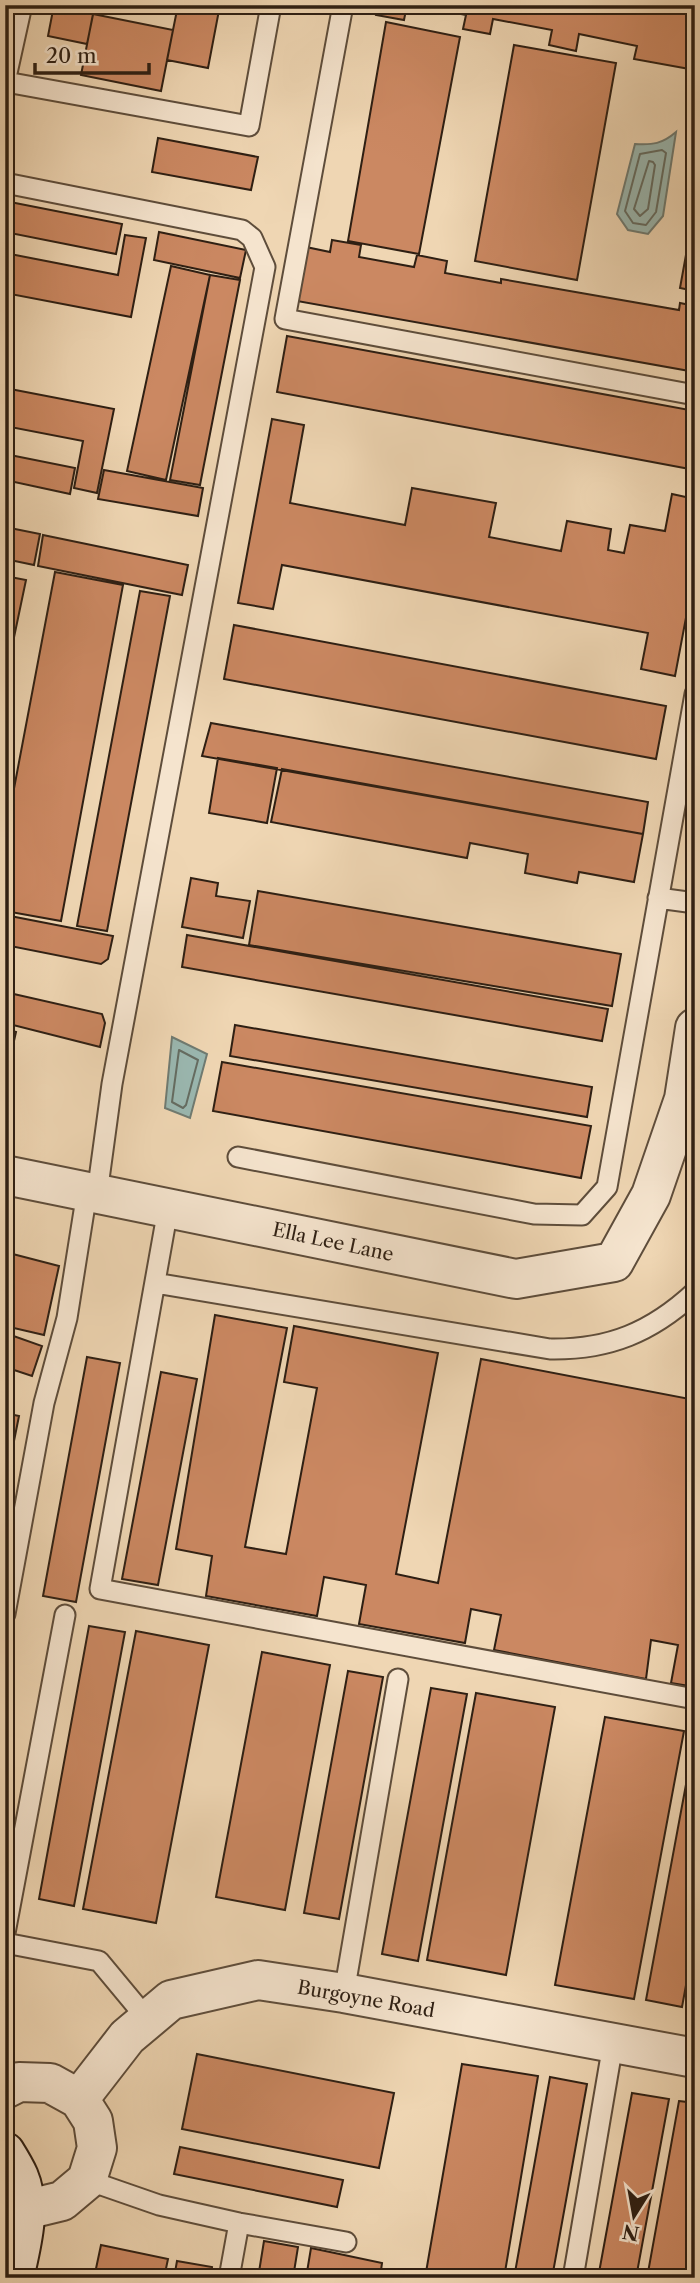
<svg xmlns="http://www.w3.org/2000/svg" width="700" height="2283" font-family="'Libre Caslon Text',serif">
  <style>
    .water { fill: #9ab8b1; stroke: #6f7b72; stroke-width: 2 }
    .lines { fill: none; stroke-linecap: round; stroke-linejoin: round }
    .shore { stroke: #646c62; stroke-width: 2 }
    .building { fill: #cb8862; stroke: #2e1f13; stroke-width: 2 }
    .lane-casing { stroke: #5e4d3b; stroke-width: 23 }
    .street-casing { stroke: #5e4d3b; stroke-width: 42 }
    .secondary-casing { stroke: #2e1f13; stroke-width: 42 }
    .lane { stroke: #f5e4ce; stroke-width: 19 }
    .street { stroke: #f5e4ce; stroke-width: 38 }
    .secondary { stroke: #f5e4ce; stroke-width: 38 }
    .labels { text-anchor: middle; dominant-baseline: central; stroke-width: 5; stroke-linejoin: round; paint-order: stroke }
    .street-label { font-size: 19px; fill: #2e1f13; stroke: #f5e4ce }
  </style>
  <rect width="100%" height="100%" fill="#efd6b3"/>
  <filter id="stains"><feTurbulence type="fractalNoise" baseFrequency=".00286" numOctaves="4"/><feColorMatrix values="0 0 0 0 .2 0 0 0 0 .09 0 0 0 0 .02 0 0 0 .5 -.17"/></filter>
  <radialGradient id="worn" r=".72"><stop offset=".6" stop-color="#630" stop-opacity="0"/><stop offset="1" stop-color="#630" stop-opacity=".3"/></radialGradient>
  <path class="water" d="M 676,132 L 663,216 L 648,234 L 628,230 L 617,214 L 635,144 C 653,145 662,144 676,132 Z
    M 172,1037 L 207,1054 L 190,1118 L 165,1108 Z"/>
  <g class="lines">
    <path class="shore" d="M 662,150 L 666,153 L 656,212 L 646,225 L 633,223 L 625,211 L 640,154 Z
      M 649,161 L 653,162 L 655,165 L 648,209 L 640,216 L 634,209 Z
      M 179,1050 L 198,1060 L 186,1105 L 183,1108 L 172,1102 Z"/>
  </g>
  <path class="building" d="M 54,5 L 95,5 L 87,44 L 48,36 Z
    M 178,5 L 220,5 L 208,68 L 167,60 Z
    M 378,5 L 407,5 L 404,20 L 376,15 Z
    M 416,5 L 695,5 L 695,70 L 634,59 L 637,46 L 579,34 L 576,51 L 549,45 L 552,30 L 493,19 L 490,34 L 463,29 L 466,15 Z
    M 93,14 L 173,30 L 161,91 L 81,75 Z
    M 386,22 L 460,37 L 419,254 L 348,241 Z
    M 514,45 L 616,63 L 577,280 L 475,261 Z
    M 158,138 L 258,157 L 251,190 L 152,172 Z
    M 5,201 L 122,224 L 116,254 L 5,232 Z
    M 695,205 L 695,291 L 680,288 Z
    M 159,232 L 246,250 L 240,278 L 154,260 Z
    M 125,235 L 146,238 L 131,317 L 5,293 L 5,253 L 118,275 Z
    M 332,240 L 361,245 L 359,257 L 414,267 L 417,255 L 447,261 L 445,273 L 501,283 L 501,279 L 679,310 L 680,303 L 695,306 L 695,372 L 297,301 L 306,247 L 330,252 Z
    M 171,266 L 210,275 L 166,480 L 127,471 Z
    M 210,275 L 240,280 L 200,485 L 170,480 Z
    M 287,336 L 695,411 L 695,470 L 277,392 Z
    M 5,388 L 114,409 L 97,493 L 74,488 L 83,441 L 5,426 Z
    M 272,419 L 304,425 L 290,503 L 405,525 L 412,488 L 496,503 L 489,537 L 561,551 L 567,521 L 611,529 L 608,550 L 624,553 L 630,525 L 665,531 L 672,494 L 695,499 L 695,570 L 675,676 L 641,669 L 648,633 L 282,565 L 273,609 L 238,603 Z
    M 5,454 L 75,468 L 70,494 L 5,480 Z
    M 104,470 L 203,488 L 198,516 L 98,499 Z
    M 5,527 L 40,534 L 34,565 L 5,559 Z
    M 43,535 L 188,565 L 182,595 L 38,566 Z
    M 55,572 L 123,585 L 61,921 L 5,911 L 5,836 Z
    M 5,576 L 26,580 L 12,647 L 5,646 Z
    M 140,591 L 170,596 L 107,931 L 77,926 Z
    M 234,625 L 666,706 L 656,759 L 224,679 Z
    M 211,723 L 648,802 L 643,834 L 202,756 Z
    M 218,758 L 277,768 L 267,823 L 209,813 Z
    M 282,769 L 643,834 L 634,882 L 579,872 L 577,883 L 525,873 L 528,854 L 470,843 L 467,858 L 271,822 Z
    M 191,878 L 218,883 L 216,896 L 250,901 L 243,938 L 182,927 Z
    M 258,891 L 621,954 L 612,1006 L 249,945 Z
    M 5,915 L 113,936 L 108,959 L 101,964 L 5,945 Z
    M 187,935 L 608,1009 L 602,1041 L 182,967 Z
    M 5,992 L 102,1014 L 105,1023 L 100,1047 L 5,1023 Z
    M 235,1025 L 592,1087 L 587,1117 L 230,1056 Z
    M 5,1029 L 16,1032 L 5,1081 Z
    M 222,1062 L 591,1126 L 581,1178 L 213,1111 Z
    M 5,1252 L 59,1266 L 44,1335 L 5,1326 Z
    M 215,1315 L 287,1328 L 245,1547 L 286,1554 L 317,1388 L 284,1382 L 294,1326 L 438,1353 L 396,1574 L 438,1583 L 481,1359 L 695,1400 L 695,1687 L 671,1683 L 678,1645 L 651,1640 L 646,1679 L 494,1650 L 501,1615 L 471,1609 L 465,1643 L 359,1624 L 366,1585 L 324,1577 L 317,1616 L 206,1596 L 212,1556 L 176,1549 Z
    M 5,1333 L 42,1346 L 32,1376 L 5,1367 Z
    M 87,1357 L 120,1363 L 76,1602 L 43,1596 Z
    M 161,1372 L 197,1379 L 158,1585 L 122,1579 Z
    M 5,1413 L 19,1416 L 13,1446 L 5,1445 Z
    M 89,1626 L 125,1632 L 74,1906 L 39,1899 Z
    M 136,1631 L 209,1645 L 156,1923 L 83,1909 Z
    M 262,1652 L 330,1665 L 285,1910 L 216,1897 Z
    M 348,1671 L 383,1677 L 339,1919 L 304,1913 Z
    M 431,1688 L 467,1694 L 418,1961 L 382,1954 Z
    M 476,1693 L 555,1707 L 506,1975 L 427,1960 Z
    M 605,1717 L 684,1731 L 634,1999 L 555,1985 Z
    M 695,1736 L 695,1936 L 682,2007 L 646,2000 Z
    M 197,2054 L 394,2093 L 379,2168 L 182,2129 Z
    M 462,2064 L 538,2076 L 504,2278 L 425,2278 Z
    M 550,2077 L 587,2084 L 552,2278 L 514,2278 Z
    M 632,2093 L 669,2099 L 636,2278 L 598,2278 Z
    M 679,2101 L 695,2103 L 695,2278 L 647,2278 Z
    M 180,2147 L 343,2180 L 337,2207 L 174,2174 Z
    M 264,2241 L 298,2247 L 293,2278 L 258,2278 Z
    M 101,2245 L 168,2259 L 164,2278 L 94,2278 Z
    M 311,2248 L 382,2263 L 380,2278 L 306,2278 Z
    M 177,2261 L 212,2267 L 211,2278 L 174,2278 Z"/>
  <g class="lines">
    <defs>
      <path id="lane" d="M 343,5 L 285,319 L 695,395
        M 5,82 L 22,5
        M 6,82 L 249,126 L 271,5
        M 5,183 L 242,230 L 252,238 L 265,267 L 112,1084 L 97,1194
        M 658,898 L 695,903
        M 238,1157 L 534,1214 L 582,1215 L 607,1187 L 695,694
        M 168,1209 L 100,1589 L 695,1699
        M 155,1283 L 550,1349 C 609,1350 652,1332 695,1292
        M 5,1614 L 44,1403 L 67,1318 L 87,1192
        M 5,1933 L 65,1615
        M 5,1943 L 99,1961 L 148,2020
        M 344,1993 L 398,1679
        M 87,2180 L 159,2205 L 239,2223 L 346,2242
        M 229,2278 L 239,2223
        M 573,2278 L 613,2044"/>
      <path id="street" d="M 5,1175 L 516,1279 L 614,1262 L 651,1195 L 684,1099 L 695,1028
        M 5,2089 L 19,2082 L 50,2083 L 79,2099 L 93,2121 L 97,2148 L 87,2180 L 62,2201 L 25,2210
        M 79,2099 L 127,2037 L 171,2000 L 258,1980 L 344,1993 L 695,2058"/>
      <path id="secondary" d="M 5,2152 C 10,2160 15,2168 19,2177 C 32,2208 21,2246 14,2278"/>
    </defs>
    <use href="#lane" class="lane-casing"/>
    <use href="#street" class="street-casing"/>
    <use href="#secondary" class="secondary-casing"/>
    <use href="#lane" class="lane"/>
    <use href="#street" class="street"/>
    <use href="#secondary" class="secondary"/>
  </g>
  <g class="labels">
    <g class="street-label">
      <text transform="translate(333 1242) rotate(12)">Ella Lee Lane</text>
      <text transform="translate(366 1999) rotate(10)">Burgoyne Road</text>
    </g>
  </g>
  <rect width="700" height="2283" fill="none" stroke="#efd6b3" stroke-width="28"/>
  <rect x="7" y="7" width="686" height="2269" fill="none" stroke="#2e1f13" stroke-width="3.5"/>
  <rect x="14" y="14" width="672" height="2255" fill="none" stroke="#2e1f13" stroke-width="2"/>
  <g transform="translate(634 2216) rotate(191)" stroke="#f5e4ce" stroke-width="5" paint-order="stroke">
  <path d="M0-5L12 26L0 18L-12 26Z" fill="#2e1f13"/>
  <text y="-10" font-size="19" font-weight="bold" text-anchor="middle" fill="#2e1f13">N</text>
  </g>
  <path d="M35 63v10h114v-10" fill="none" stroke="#2e1f13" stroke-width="3.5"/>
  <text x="46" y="63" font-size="21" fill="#2e1f13" stroke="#f5e4ce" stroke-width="5" paint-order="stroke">20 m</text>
  <rect width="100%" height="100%" filter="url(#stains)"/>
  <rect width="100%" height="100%" fill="url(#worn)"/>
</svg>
